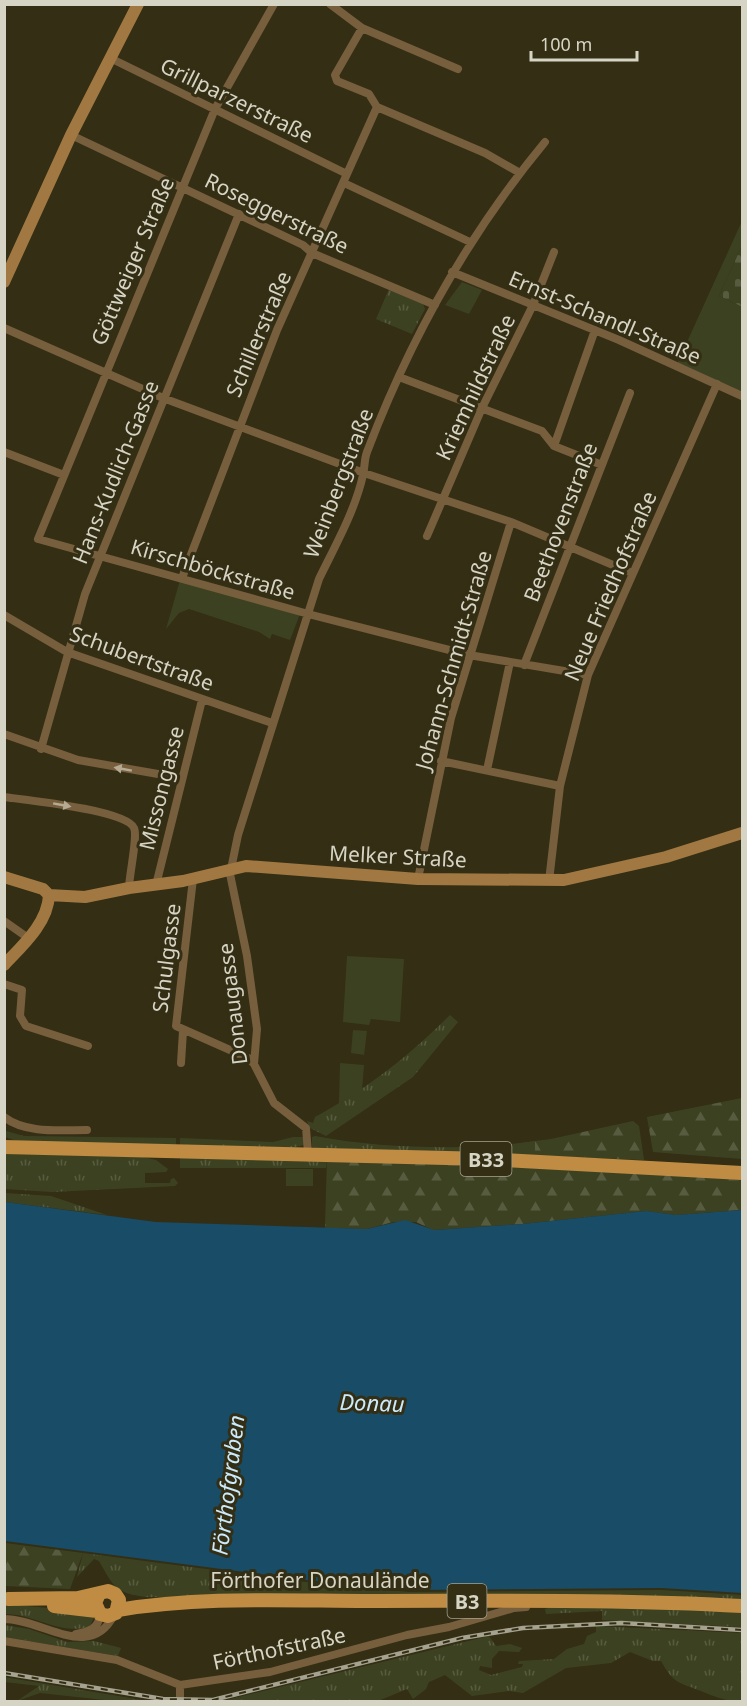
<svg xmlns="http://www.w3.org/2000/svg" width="747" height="1706" font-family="'Noto Sans',sans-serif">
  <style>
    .grass { fill: url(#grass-tufts) }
    .forest { fill: url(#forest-firs) }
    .cemetery { fill: url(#cemetery-stones) }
    .park { fill: #3c4221 }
    .water { fill: #194c66 }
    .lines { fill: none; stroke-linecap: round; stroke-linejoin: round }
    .street { stroke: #775e3d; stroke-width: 8 }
    .secondary { stroke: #a17842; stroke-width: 12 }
    .primary { stroke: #c08c43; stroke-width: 14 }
    .rail-casing { stroke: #a5a28f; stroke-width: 4.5 }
    .rail { stroke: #332e14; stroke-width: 2; stroke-dasharray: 7; stroke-linecap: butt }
    .oneway { fill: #b5ab95 }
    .labels { text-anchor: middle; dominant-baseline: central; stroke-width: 6; stroke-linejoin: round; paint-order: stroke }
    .shield { fill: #332e14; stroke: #a5a28f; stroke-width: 1.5 }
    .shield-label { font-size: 20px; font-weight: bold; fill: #d6d4c4 }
    .street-label { font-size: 21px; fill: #d6d4c4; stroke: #332e14 }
    .water-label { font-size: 22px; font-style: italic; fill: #cceafc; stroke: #332e14 }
  </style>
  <defs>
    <pattern id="grass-tufts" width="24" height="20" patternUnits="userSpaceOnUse" patternTransform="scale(1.5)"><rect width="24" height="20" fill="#3c4221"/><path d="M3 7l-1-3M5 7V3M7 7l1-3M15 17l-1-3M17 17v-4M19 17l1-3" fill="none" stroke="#575c40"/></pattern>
    <pattern id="forest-firs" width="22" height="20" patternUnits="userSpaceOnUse" patternTransform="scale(1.5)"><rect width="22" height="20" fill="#3c4221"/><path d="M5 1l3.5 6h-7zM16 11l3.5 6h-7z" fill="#575c40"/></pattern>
    <pattern id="cemetery-stones" width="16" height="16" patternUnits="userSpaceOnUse" patternTransform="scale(1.5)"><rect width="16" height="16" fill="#3c4221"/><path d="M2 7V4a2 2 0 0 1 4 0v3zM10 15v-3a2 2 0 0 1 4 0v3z" fill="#575c40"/></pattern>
  </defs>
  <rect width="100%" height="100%" fill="#332e14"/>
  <path class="grass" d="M 389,289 L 423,304 L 425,309 L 412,334 L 376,319 Z
    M 450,1015 L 458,1022 L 413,1077 L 326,1136 L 310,1128 L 307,1121 L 313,1123 L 315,1117 C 367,1089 409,1056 450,1015 Z
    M 4,1122 L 6,1131 L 24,1136 L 176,1138 L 176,1145 L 20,1142 L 5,1137 Z
    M 315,1136 C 374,1147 434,1149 495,1146 L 494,1150 L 497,1154 L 315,1148 L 312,1147 L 312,1137 Z
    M 293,1137 L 304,1137 L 304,1145 L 291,1148 L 180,1145 L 180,1138 L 273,1142 Z
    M 4,1154 L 139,1156 L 156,1160 L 168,1169 L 166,1172 L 145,1173 L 145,1183 L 170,1183 L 171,1179 L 174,1178 L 178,1183 L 175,1186 L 52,1192 L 5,1189 Z
    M 180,1158 L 327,1159 L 326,1168 L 180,1168 Z
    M 4,1193 L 51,1196 L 107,1215 L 5,1202 Z
    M 83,1553 L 305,1582 L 409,1592 L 661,1590 L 742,1595 L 742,1603 L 146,1597 C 115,1593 114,1587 99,1561 L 94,1559 L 77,1577 Z
    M 4,1604 L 82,1611 L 94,1618 L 89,1627 C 59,1635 35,1614 5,1614 Z
    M 562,1604 L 742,1610 L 742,1627 L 602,1620 L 602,1611 L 546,1614 L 545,1609 Z
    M 4,1625 L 29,1629 L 67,1642 L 94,1641 L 121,1648 L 118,1656 L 5,1637 Z
    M 596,1626 L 742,1633 L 742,1701 C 726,1702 716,1697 701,1691 C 678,1682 674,1684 661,1661 L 653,1661 L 630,1652 L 611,1663 L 566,1668 L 523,1693 L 509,1691 L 472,1696 L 445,1675 L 429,1682 L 426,1689 L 413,1699 L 407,1689 L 378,1701 L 222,1701 L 489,1636 L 496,1646 L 510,1644 L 522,1648 L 519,1652 L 499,1651 L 492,1659 L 492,1668 L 480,1666 L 479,1670 L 491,1675 L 522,1667 L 523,1664 L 518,1664 L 519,1661 L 554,1659 L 567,1649 L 584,1644 L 587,1636 L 596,1632 Z
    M 4,1677 L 148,1701 L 158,1701 L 114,1701 L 40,1693 L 17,1701 L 39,1686 L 5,1682 Z"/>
  <path class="forest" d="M 742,1098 L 742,1159 L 653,1152 L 647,1117 Z
    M 633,1121 L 639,1126 L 644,1160 L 497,1154 L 494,1150 L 495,1146 L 551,1139 Z
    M 327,1159 L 648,1173 L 742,1180 L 742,1210 L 676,1215 L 646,1211 L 522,1224 L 433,1230 L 416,1222 L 393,1222 L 367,1229 L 325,1228 Z
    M 5,1543 L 83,1553 L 70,1589 L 5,1586 Z"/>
  <path class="cemetery" d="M 742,245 L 742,307 L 719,296 Z"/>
  <path class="park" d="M 742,221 L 742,245 L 719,296 L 742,307 L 742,394 L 677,364 Z
    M 462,282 L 482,290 L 469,314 L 445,305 Z
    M 180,580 L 300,614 L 290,640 L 272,634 L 270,639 L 259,632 L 189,609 L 179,613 L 166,629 Z
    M 347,956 L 404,959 L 400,1022 L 371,1019 L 369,1025 L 343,1022 Z
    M 353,1030 L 367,1031 L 364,1055 L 351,1053 Z
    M 340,1063 L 364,1065 L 362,1090 L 339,1104 Z
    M 535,1141 L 535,1154 L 499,1153 L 497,1147 Z
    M 286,1169 L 313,1169 L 313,1186 L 286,1186 Z"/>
  <path class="water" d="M 5,1202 L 156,1222 L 367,1229 L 405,1220 L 434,1230 L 522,1224 L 646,1211 L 676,1215 L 742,1210 L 742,1593 L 661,1588 L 409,1590 L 306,1580 L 5,1541 Z"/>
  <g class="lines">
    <path class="street" d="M 274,4 L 215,109 L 38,539 L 312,615 L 469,655 L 588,675
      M 330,4 L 362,28 L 458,69
      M 362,28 L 335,75 L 337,81 L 369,94 L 377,107 L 485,153 L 520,173
      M 110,58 L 347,174
      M 71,135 L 303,245 L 312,253 L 435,305
      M 344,183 L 470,242
      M 452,272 L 619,340 L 742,396
      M 4,328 L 163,398 L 364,473 L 511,522 L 632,573
      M 399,377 L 542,431 L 554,446 L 602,465
      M 554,446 L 595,330
      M 4,452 L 64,475
      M 427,536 L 482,408 L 533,305 L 554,252
      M 182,578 L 277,330 L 377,107
      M 4,615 L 67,652 L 272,723
      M 524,665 L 630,393
      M 4,734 L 78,760 L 181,778
      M 41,749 L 85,594 L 239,214
      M 441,761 L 560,786
      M 487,770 L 510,662
      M 4,797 C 26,800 126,810 134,828 C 138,836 129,876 129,888
      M 193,879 L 176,1026 L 248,1058 L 254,1064
      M 418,879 L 451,718 L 511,522
      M 549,881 L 560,786 L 588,675 L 717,384
      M 156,885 L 202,700
      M 4,921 L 24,935 L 27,941
      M 4,984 L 22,990 L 20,1016 L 26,1026 L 88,1046
      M 181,1063 L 183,1031
      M 4,1117 C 26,1134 61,1130 87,1130
      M 308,1153 L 306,1128 L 274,1103 L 254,1064 L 257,1029 L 247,956 L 230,874 L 238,835 L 319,579 C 335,546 355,511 363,475 C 365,467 364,460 367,452 C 410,339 468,235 545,142
      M 4,1619 C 43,1619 90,1662 114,1615
      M 76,1634 C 88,1632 99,1629 100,1614
      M 4,1641 L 117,1660 L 180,1685 L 270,1672 L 407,1635 L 449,1627 L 514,1608 L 526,1607
      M 180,1685 L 180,1702"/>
    <path class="secondary" d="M 4,282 L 71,135 L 138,4
      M 4,877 L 43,889 L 49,895
      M 49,895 L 85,897 L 129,888 L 183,881 L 246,866 L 418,879 L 564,880 L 666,857 L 742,833
      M 4,965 C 22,946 48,923 49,895"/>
    <path class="primary" d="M 4,1147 L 487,1159 L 742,1173
      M 8,1599 L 78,1598 L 108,1591 L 115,1594 L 119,1600 L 116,1613 L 108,1616 L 100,1614 L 95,1603 L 98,1596
      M 54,1606 L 97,1611
      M 118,1610 C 202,1596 288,1601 373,1601 C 496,1601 619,1599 742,1606"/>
    <defs>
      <path id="rail" d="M 4,1673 L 163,1699 L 213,1700 L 462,1638 L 523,1628 L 621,1623 L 742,1630"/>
    </defs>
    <use href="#rail" class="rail-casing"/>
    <use href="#rail" class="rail"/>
  </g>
  <defs><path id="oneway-solid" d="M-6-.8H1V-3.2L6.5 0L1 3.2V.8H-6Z" transform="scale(1.5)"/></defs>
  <g class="oneway">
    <use href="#oneway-solid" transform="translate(123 769) rotate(-170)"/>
    <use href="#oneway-solid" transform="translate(62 805) rotate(10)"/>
  </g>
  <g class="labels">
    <g class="shield">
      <rect x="460.5" y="1142" width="51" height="34" rx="4.5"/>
      <rect x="447.5" y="1584" width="39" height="34" rx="4.5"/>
    </g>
    <g class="shield-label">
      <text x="486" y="1159">B33</text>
      <text x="467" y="1601">B3</text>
    </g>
    <g class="street-label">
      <text transform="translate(237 100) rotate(26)">Grillparzerstraße</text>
      <text transform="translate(277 213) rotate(26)">Roseggerstraße</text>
      <text transform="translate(132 261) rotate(-67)">Göttweiger Straße</text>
      <text transform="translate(605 317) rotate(23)">Ernst-Schandl-Straße</text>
      <text transform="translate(258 334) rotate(-67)">Schillerstraße</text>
      <text transform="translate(475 387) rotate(-65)">Kriemhildstraße</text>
      <text transform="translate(115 472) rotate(-68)">Hans-Kudlich-Gasse</text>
      <text transform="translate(338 483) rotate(-69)">Weinbergstraße</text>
      <text transform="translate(560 522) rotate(-69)">Beethovenstraße</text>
      <text transform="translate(213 569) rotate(16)">Kirschböckstraße</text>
      <text transform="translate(610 586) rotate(-67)">Neue Friedhofstraße</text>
      <text transform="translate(142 658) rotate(20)">Schubertstraße</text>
      <text transform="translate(453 660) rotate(-74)">Johann-Schmidt-Straße</text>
      <text transform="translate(161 788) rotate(-76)">Missongasse</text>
      <text transform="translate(398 856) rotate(3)">Melker Straße</text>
      <text transform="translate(166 958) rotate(-83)">Schulgasse</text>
      <text transform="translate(232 1004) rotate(-97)">Donaugasse</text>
      <text x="320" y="1580">Förthofer Donaulände</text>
      <text transform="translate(279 1648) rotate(-12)">Förthofstraße</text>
    </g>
    <g class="water-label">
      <text transform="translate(372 1402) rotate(2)">Donau</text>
      <text transform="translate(227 1485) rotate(-83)">Förthofgraben</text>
    </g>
  </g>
  <rect width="747" height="1706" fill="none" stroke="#d6d4c4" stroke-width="12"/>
  <path d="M531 51v9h106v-9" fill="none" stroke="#d6d4c4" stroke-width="3"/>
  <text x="540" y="51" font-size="18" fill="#d6d4c4" stroke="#332e14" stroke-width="4.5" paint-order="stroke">100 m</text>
</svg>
